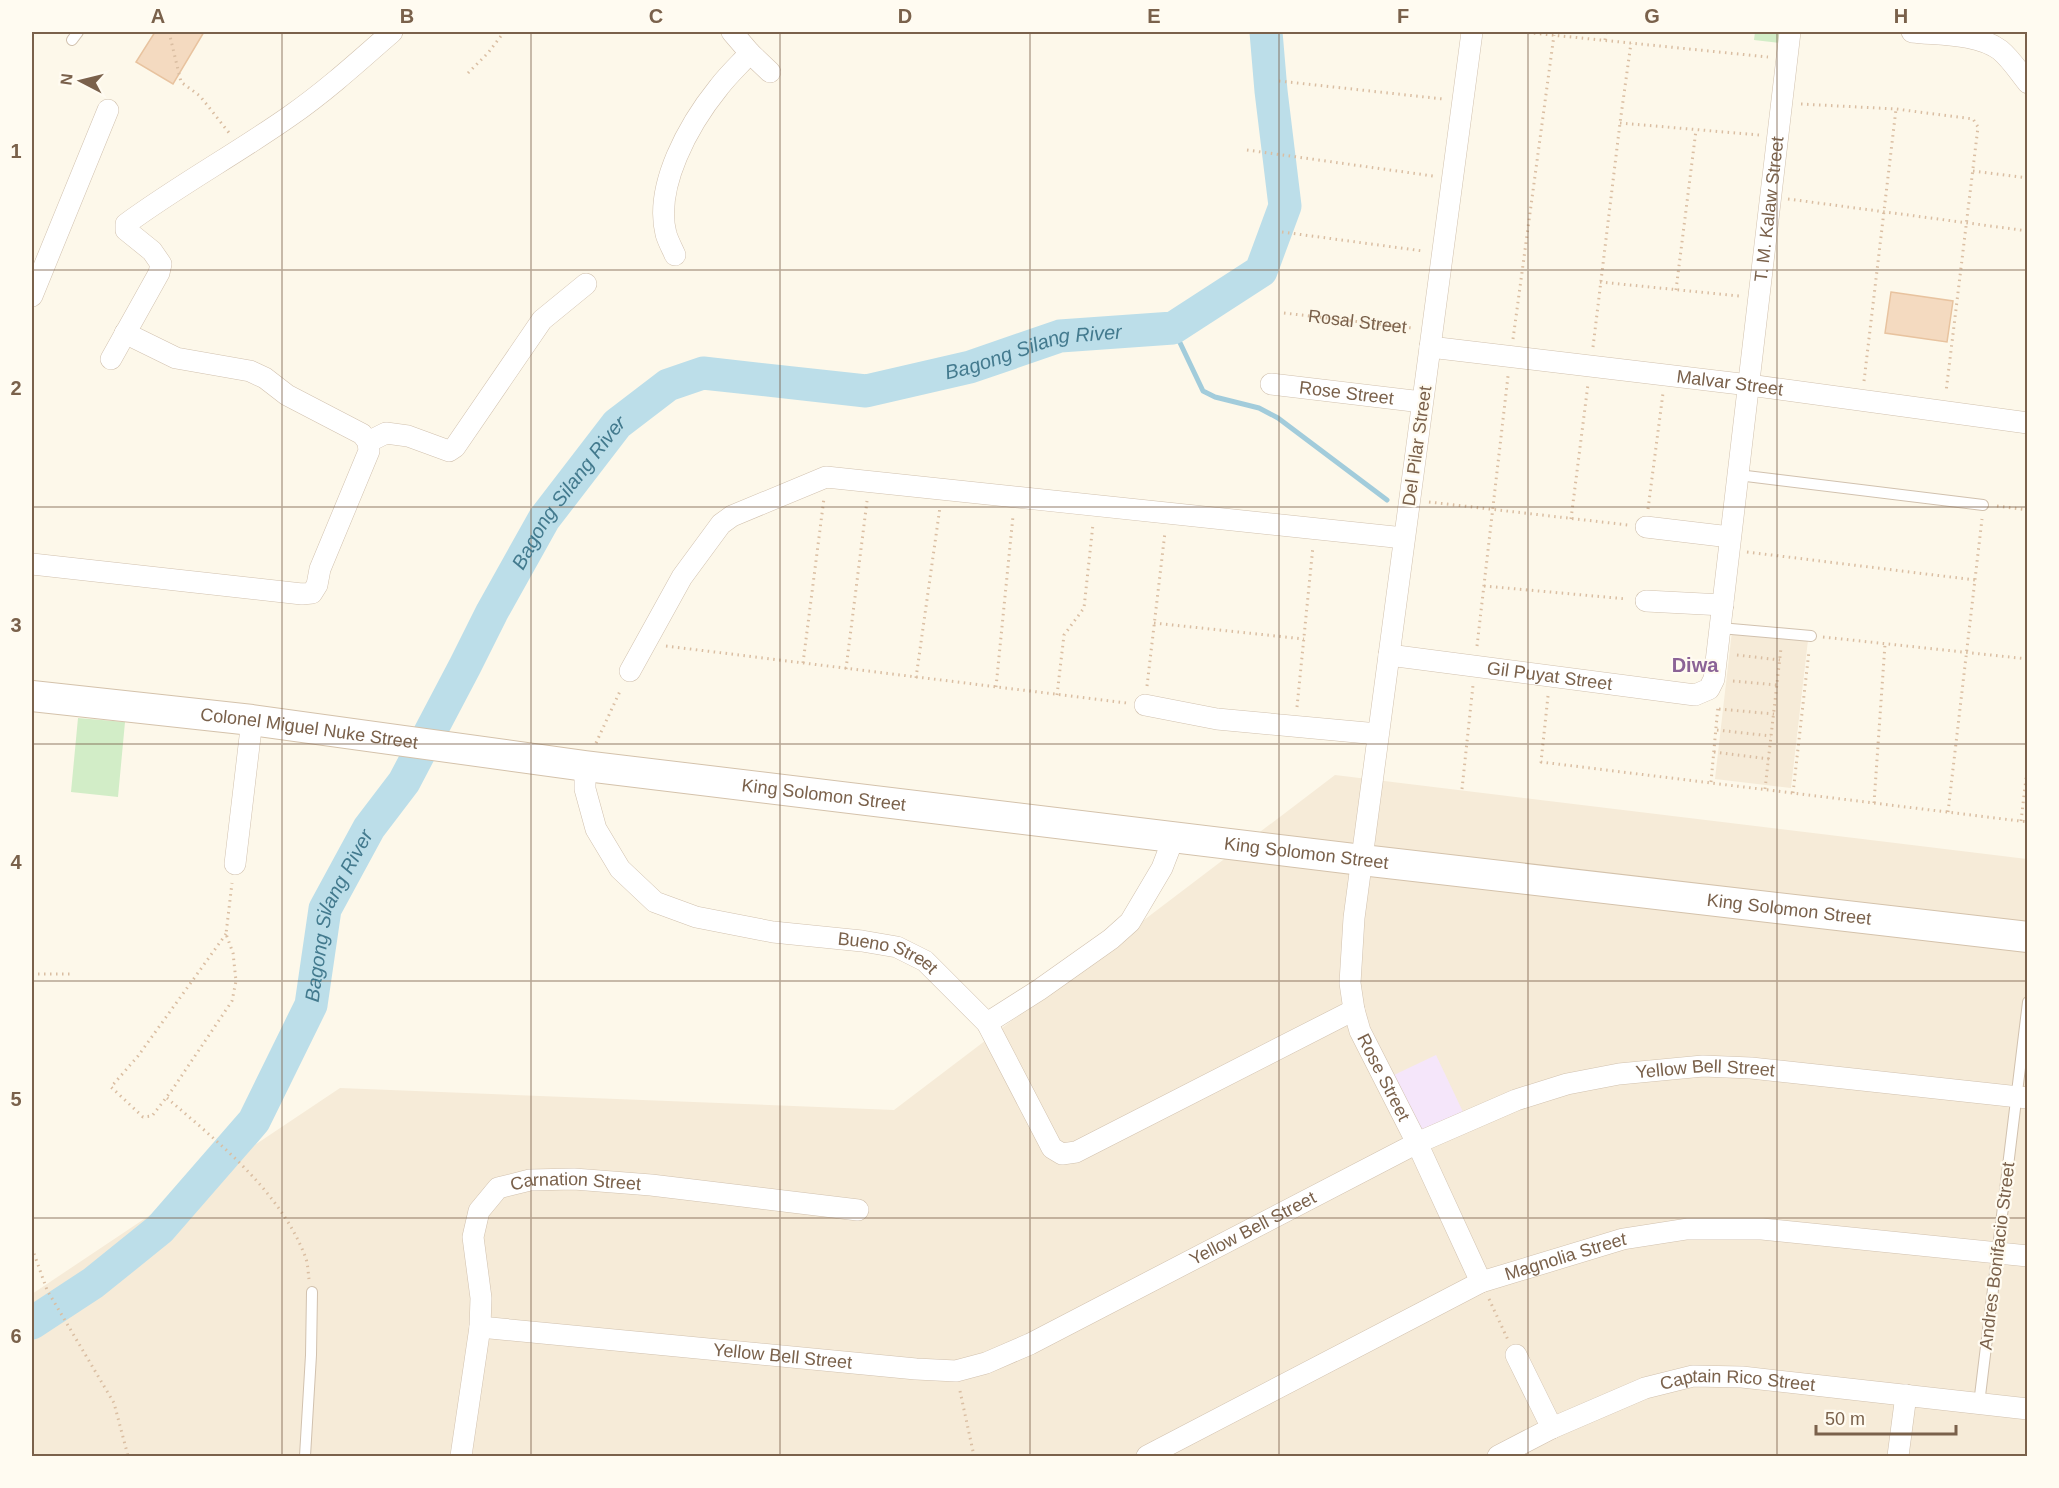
<svg xmlns="http://www.w3.org/2000/svg" width="2059" height="1488" font-family="Arial,sans-serif">
  <style>
    .residential { fill: #f6ebd8 }
    .education { fill: #f5e6fa }
    .green { fill: #d2edc7 }
    .lines { fill: none; stroke-linecap: round; stroke-linejoin: round }
    .stream { stroke: #a2ccdb; stroke-width: 5 }
    .river { stroke: #bcdee9; stroke-width: 33 }
    .building { fill: #f4dac0; stroke: #e8c39f; stroke-width: 1.5 }
    .lane-casing { stroke: #d1c1ae; stroke-width: 12 }
    .street-casing { stroke: #d1c1ae; stroke-width: 22 }
    .secondary-casing { stroke: #d4c2ab; stroke-width: 32 }
    .path { stroke: #dabea2; stroke-width: 3; stroke-dasharray: 1.5 4.5; stroke-linecap: butt }
    .lane { stroke: #fff; stroke-width: 10 }
    .street { stroke: #fff; stroke-width: 21 }
    .secondary { stroke: #fff; stroke-width: 30 }
    .grid { fill: none; stroke: #7a614b; stroke-width: 1.5; stroke-opacity: 0.55 }
    .labels { text-anchor: middle; dominant-baseline: central; stroke-width: 4.5; stroke-linejoin: round; paint-order: stroke }
    .street-label { font-size: 18px; fill: #7a614b; stroke: #fffbf1 }
    .water-label { font-size: 20px; font-style: italic; fill: #437a8e; stroke: #fffbf1 }
    .neighbourhood-label { font-size: 20px; font-weight: bold; fill: #8b6396; stroke: #fffbf1 }
    .neatline { fill: none; stroke: #7a614b; stroke-width: 2 }
    .grid-label { font-size: 20px; text-anchor: middle; font-weight: bold; fill: #7a614b }
  </style>
  <rect width="100%" height="100%" fill="#fdf8ea"/>
  <path class="residential" d="M 1732,631 L 1808,640 L 1791,788 L 1715,779 Z
    M 1335,775 L 2027,859 L 2027,1456 L 32,1456 L 32,1294 L 340,1088 L 894,1110 Z"/>
  <path class="education" d="M 1436,1055 L 1464,1114 L 1423,1134 L 1394,1075 Z"/>
  <path class="green" d="M 1755,32 L 1783,32 L 1781,43 L 1754,40 Z
    M 78,718 L 125,722 L 118,797 L 71,792 Z"/>
  <g class="lines">
    <path class="stream" d="M 1173,328 L 1203,391 L 1215,397 L 1259,408 L 1278,418 L 1387,500"/>
    <path class="river" id="s1" d="M 32,1323 L 93,1283 L 160,1229 L 254,1121 L 311,1005 L 325,909 L 369,828 L 404,782 L 465,666 L 492,612 L 544,519 L 617,424 L 668,385 L 703,373 L 866,391 L 970,367 L 1060,336 L 1173,328 L 1261,271 L 1285,206 L 1271,91 L 1266,32"/>
  </g>
  <path class="building" d="M 155,32 L 204,32 L 173,84 L 136,62 Z
    M 1891,292 L 1953,301 L 1947,342 L 1885,333 Z"/>
  <g class="lines">
    <defs>
      <path id="lane" d="M 72,40 L 78,32
        M 1738,475 L 1983,505
        M 1720,628 L 1811,636
        M 1979,1404 L 2028,1002
        M 305,1456 L 311,1355 L 312,1292"/>
      <g id="street">
        <path d="M 732,32 L 750,53 L 770,72"/>
        <path id="s3" d="M 1472,32 L 1354,918 L 1350,983 L 1354,1010 L 1360,1031 L 1417,1143 L 1481,1282"/>
        <path d="M 1912,32 C 1939,35 1977,33 2000,50 C 2011,59 2019,72 2028,83"/>
        <path d="M 675,255 C 672,248 668,241 666,234 C 654,186 689,124 719,87 C 728,75 740,64 750,53"/>
        <path d="M 32,296 L 108,110"/>
        <path id="s4" d="M 1430,347 L 1749,385 L 2028,423"/>
        <path d="M 111,359 L 159,273 L 161,264 L 152,251 L 126,230 L 126,224 C 179,185 236,154 290,116 C 326,91 359,61 392,32"/>
        <path id="s5" d="M 1271,384 L 1422,402"/>
        <path d="M 368,442 L 386,433 L 408,436 L 449,451 L 455,447 L 542,320 L 586,284"/>
        <path d="M 1646,527 L 1730,537"/>
        <path d="M 32,564 L 302,594 L 312,593 L 317,585 L 320,569 L 369,451 L 368,442 L 362,434 L 287,395 L 265,378 L 250,371 L 176,358 L 125,333"/>
        <path d="M 1646,601 L 1723,605"/>
        <path id="s6" d="M 1389,655 L 1695,695 L 1709,689 L 1714,679 L 1790,32"/>
        <path d="M 630,671 L 682,577 L 721,524 L 732,516 L 826,477 L 1404,538"/>
        <path d="M 1145,705 L 1217,719 L 1378,734"/>
        <path id="s7" d="M 585,766 L 585,789 L 596,829 L 620,869 L 655,902 L 696,917 L 773,932 L 862,941 L 897,947 L 925,961 L 987,1023 L 1052,1148 L 1062,1154 L 1076,1152 L 1354,1010"/>
        <path d="M 235,864 L 252,720"/>
        <path d="M 987,1023 L 1039,990 L 1111,939 L 1130,922 L 1162,868 L 1174,837"/>
        <path id="s8" d="M 480,1327 L 916,1369 L 956,1371 L 986,1363 L 1030,1344 L 1417,1143 L 1516,1100 L 1567,1084 L 1619,1074 L 1703,1066 L 1751,1068 L 2028,1098"/>
        <path d="M 1516,1355 L 1552,1428"/>
        <path id="s9" d="M 461,1456 L 480,1327 L 481,1298 L 473,1237 L 479,1211 L 498,1188 L 530,1180 L 574,1179 L 651,1185 L 858,1210"/>
        <path id="s10" d="M 1147,1456 L 1481,1282 L 1623,1239 L 1687,1229 L 1762,1229 L 2028,1256"/>
        <path id="s11" d="M 1498,1456 L 1552,1428 L 1645,1388 L 1693,1376 L 1742,1377 L 2028,1409"/>
        <path d="M 1898,1456 L 1906,1395"/>
      </g>
      <g id="secondary">
        <path id="s12" d="M 32,696 L 252,720 L 585,766 L 1362,860 L 2028,937"/>
      </g>
    </defs>
    <use href="#lane" class="lane-casing"/>
    <use href="#street" class="street-casing"/>
    <use href="#secondary" class="secondary-casing"/>
    <g class="path">
      <path d="M 169,32 L 181,82 L 200,96 L 230,134"/>
      <path d="M 1522,32 L 1768,57"/>
      <path d="M 1605,40 L 1606,32"/>
      <path d="M 468,73 L 488,53 L 504,32"/>
      <path d="M 1279,81 L 1443,99"/>
      <path d="M 1801,104 L 1896,109 L 1973,119 L 1978,127 L 1946,392"/>
      <path d="M 1620,123 L 1759,135"/>
      <path d="M 1247,150 L 1433,176"/>
      <path d="M 1973,171 L 2028,178"/>
      <path d="M 1788,199 L 2028,231"/>
      <path d="M 1282,232 L 1423,251"/>
      <path d="M 1600,282 L 1739,296"/>
      <path d="M 1676,290 L 1696,130"/>
      <path id="s2" d="M 1284,313 L 1412,328"/>
      <path d="M 1513,339 L 1554,35"/>
      <path d="M 1593,347 L 1620,123 L 1631,43"/>
      <path d="M 1864,381 L 1896,109"/>
      <path d="M 1429,502 L 1628,525"/>
      <path d="M 1997,506 L 2028,510"/>
      <path d="M 1648,509 L 1663,393"/>
      <path d="M 1571,519 L 1588,384"/>
      <path d="M 1747,552 L 1975,580"/>
      <path d="M 1484,586 L 1627,599"/>
      <path d="M 1154,623 L 1304,639"/>
      <path d="M 1823,637 L 2028,659"/>
      <path d="M 666,646 L 1127,703"/>
      <path d="M 1477,646 L 1508,376"/>
      <path d="M 1737,655 L 1780,660"/>
      <path d="M 803,663 L 824,498"/>
      <path d="M 846,669 L 867,501"/>
      <path d="M 916,678 L 940,507"/>
      <path d="M 1733,681 L 1777,685"/>
      <path d="M 1147,686 L 1165,532"/>
      <path d="M 996,687 L 1013,516"/>
      <path d="M 1057,695 L 1064,635 L 1084,608 L 1093,524"/>
      <path d="M 1548,696 L 1541,762 L 2028,822"/>
      <path d="M 1297,707 L 1313,546"/>
      <path d="M 1719,709 L 1774,714"/>
      <path d="M 1717,730 L 1771,736"/>
      <path d="M 596,743 L 621,689"/>
      <path d="M 1714,752 L 1769,759"/>
      <path d="M 1711,782 L 1718,706"/>
      <path d="M 1462,789 L 1473,685"/>
      <path d="M 1765,789 L 1781,648"/>
      <path d="M 1793,793 L 1809,651"/>
      <path d="M 1874,803 L 1885,644"/>
      <path d="M 1948,812 L 1982,519"/>
      <path d="M 2021,821 L 2028,762"/>
      <path d="M 226,934 L 138,1056 L 111,1087 L 143,1117 L 152,1116 L 172,1090 L 232,1001 L 236,981 L 233,953 L 226,934 L 232,883"/>
      <path d="M 32,974 L 70,974"/>
      <path d="M 167,1098 C 218,1142 280,1191 305,1256 C 308,1263 308,1272 309,1279"/>
      <path d="M 32,1248 L 47,1290 L 114,1403 L 128,1456"/>
      <path d="M 1489,1299 L 1508,1340"/>
      <path d="M 960,1391 L 974,1456"/>
    </g>
    <use href="#lane" class="lane"/>
    <use href="#street" class="street"/>
    <use href="#secondary" class="secondary"/>
  </g>
  <path class="grid" d="M 282,32 L 282,1456M 531,32 L 531,1456M 780,32 L 780,1456M 1030,32 L 1030,1456M 1279,32 L 1279,1456M 1528,32 L 1528,1456M 1777,32 L 1777,1456M 32,270 L 2028,270M 32,507 L 2028,507M 32,744 L 2028,744M 32,981 L 2028,981M 32,1218 L 2028,1218"/>
  <g class="labels">
    <g class="street-label">
      <text stroke="none"><textPath href="#s6" startOffset="808">T. M. Kalaw Street</textPath></text>
      <text stroke="none"><textPath href="#s2" startOffset="74">Rosal Street</textPath></text>
      <text stroke="none"><textPath href="#s4" startOffset="302">Malvar Street</textPath></text>
      <text stroke="none"><textPath href="#s5" startOffset="76">Rose Street</textPath></text>
      <text transform="translate(1417 446) rotate(-82)">Del Pilar Street</text>
      <text stroke="none"><textPath href="#s6" startOffset="162">Gil Puyat Street</textPath></text>
      <text stroke="none"><textPath href="#s12" startOffset="279">Colonel Miguel Nuke Street</textPath></text>
      <text stroke="none"><textPath href="#s12" startOffset="798">King Solomon Street</textPath></text>
      <text stroke="none"><textPath href="#s12" startOffset="1284">King Solomon Street</textPath></text>
      <text stroke="none"><textPath href="#s12" startOffset="1770">King Solomon Street</textPath></text>
      <text stroke="none"><textPath href="#s7" startOffset="399">Bueno Street</textPath></text>
      <text stroke="none"><textPath href="#s8" startOffset="1294">Yellow Bell Street</textPath></text>
      <text stroke="none"><textPath href="#s3" startOffset="1060">Rose Street</textPath></text>
      <text stroke="none"><textPath href="#s9" startOffset="356">Carnation Street</textPath></text>
      <text stroke="none"><textPath href="#s8" startOffset="808">Yellow Bell Street</textPath></text>
      <text transform="translate(1997 1256) rotate(-83)">Andres Bonifacio Street</text>
      <text stroke="none"><textPath href="#s10" startOffset="465">Magnolia Street</textPath></text>
      <text stroke="none"><textPath href="#s8" startOffset="304">Yellow Bell Street</textPath></text>
      <text stroke="none"><textPath href="#s11" startOffset="256">Captain Rico Street</textPath></text>
    </g>
    <g class="water-label">
      <text stroke="none"><textPath href="#s1" startOffset="1534">Bagong Silang River</textPath></text>
      <text stroke="none"><textPath href="#s1" startOffset="1012">Bagong Silang River</textPath></text>
      <text stroke="none"><textPath href="#s1" startOffset="526">Bagong Silang River</textPath></text>
    </g>
    <g class="neighbourhood-label">
      <text x="1695" y="665">Diwa</text>
    </g>
  </g>
  <rect width="2059" height="1488" fill="none" stroke="#fffbf1" stroke-width="66"/>
  <g transform="translate(81 81) rotate(277)" stroke="#fffbf1" stroke-width="4.5" paint-order="stroke">
  <path d="M0-4.5L10 22L0 15L-10 22Z" fill="#7a614b"/>
  <text y="-9" font-size="16" font-weight="bold" text-anchor="middle" fill="#7a614b">N</text>
  </g>
  <path d="M1816 1425v9h140v-9" fill="none" stroke="#7a614b" stroke-width="3"/>
  <text x="1825" y="1425" font-size="18" fill="#7a614b" stroke="#fffbf1" stroke-width="4.5" paint-order="stroke">50 m</text>
  <rect x="33" y="33" width="1993" height="1422" class="neatline"/>
  <g class="grid-label">
    <text x="158" y="23">A</text>
    <text x="407" y="23">B</text>
    <text x="656" y="23">C</text>
    <text x="905" y="23">D</text>
    <text x="1154" y="23">E</text>
    <text x="1403" y="23">F</text>
    <text x="1652" y="23">G</text>
    <text x="1901" y="23">H</text>
    <text x="16" y="158">1</text>
    <text x="16" y="395">2</text>
    <text x="16" y="632">3</text>
    <text x="16" y="869">4</text>
    <text x="16" y="1106">5</text>
    <text x="16" y="1343">6</text>
  </g>
</svg>
